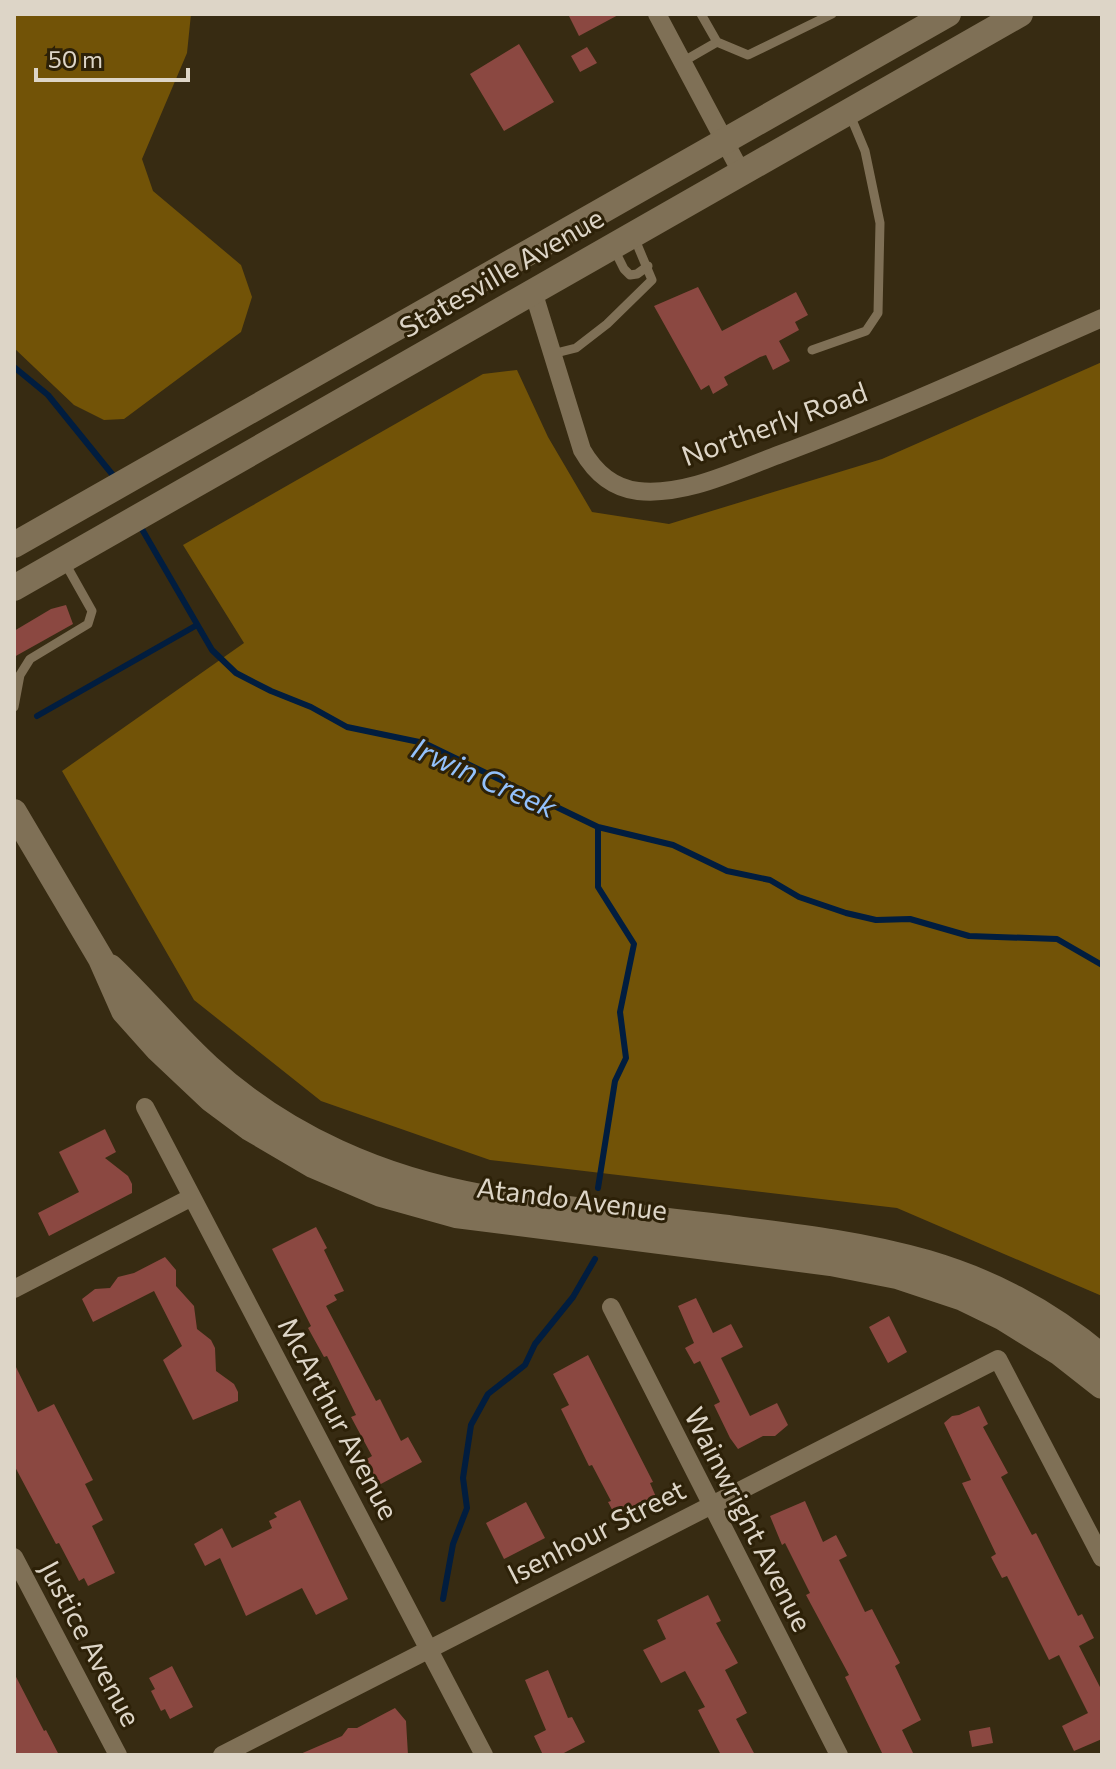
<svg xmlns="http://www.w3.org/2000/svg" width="1116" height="1769" font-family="Commissioner,sans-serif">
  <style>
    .forest { fill: #725307 }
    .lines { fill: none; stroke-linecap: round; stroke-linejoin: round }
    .stream { stroke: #011d3f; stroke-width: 6 }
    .building { fill: #8b4841 }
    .lane { stroke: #7f7056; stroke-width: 9 }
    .street { stroke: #7f7056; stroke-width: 18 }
    .secondary { stroke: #7f7056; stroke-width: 26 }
    .labels { text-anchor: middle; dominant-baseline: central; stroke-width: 6; stroke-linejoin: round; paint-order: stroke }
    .street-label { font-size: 28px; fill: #ddd5c7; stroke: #2d2108 }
    .water-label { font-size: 30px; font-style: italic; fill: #93c1fc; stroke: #2d2108 }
  </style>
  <rect width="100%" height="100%" fill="#372b12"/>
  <path class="forest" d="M 14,14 L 191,14 L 187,53 L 142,159 L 153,191 L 241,265 L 252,297 L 241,332 L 124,419 L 104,420 L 74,405 L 14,348 Z
    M 1102,362 L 1102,1296 L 897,1208 L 490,1160 L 321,1101 L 194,1000 L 62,771 L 244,643 L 183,545 L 483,374 L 517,370 L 548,437 L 592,512 L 669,524 L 882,459 Z"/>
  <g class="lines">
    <path class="stream" d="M 14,367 L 48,395 L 116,479
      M 139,524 L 212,650 L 236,673 L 271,691 L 311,707 L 347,727 L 424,743 L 598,827 L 673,845 L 727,871 L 770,880 L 799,897 L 846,913 L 876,920 L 910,919 L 969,936 L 1057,939 L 1102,965
      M 37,716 L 197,625
      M 598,827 L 598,887 L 634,944 L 620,1012 L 626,1058 L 615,1081 L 598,1188
      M 443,1599 L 453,1544 L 467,1508 L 463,1478 L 471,1425 L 488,1394 L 525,1365 L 535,1344 L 573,1297 L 595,1259"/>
  </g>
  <path class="building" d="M 568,14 L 620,14 L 579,36 Z
    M 519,44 L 554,102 L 504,131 L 470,74 Z
    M 587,47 L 597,63 L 580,72 L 571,56 Z
    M 698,287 L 722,331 L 796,292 L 808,315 L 795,322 L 799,330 L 779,341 L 790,361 L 773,370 L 766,355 L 760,357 L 724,377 L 728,385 L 713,394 L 709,385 L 701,390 L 654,306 Z
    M 66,605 L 73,624 L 14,657 L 14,631 L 51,609 Z
    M 105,1129 L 116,1152 L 105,1158 L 128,1176 L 132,1184 L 132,1193 L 49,1236 L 38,1213 L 79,1192 L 59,1152 Z
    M 316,1227 L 327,1248 L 324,1250 L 344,1291 L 334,1295 L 337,1300 L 326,1306 L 376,1401 L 380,1399 L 401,1441 L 408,1437 L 422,1462 L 379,1485 L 365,1460 L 372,1456 L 351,1417 L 356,1415 L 327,1356 L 324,1357 L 308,1328 L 311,1326 L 272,1249 Z
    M 165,1257 L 176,1270 L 176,1286 L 194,1306 L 197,1329 L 211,1340 L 215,1348 L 216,1371 L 234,1384 L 238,1392 L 238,1401 L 193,1420 L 163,1360 L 182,1346 L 154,1291 L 93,1322 L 82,1299 L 95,1289 L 110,1288 L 118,1277 L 134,1273 Z
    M 696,1298 L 713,1333 L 731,1324 L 743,1347 L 721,1358 L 750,1416 L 777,1403 L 788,1425 L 775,1436 L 763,1436 L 738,1449 L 730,1438 L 714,1405 L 720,1402 L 700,1361 L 694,1364 L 685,1348 L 694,1343 L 678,1306 Z
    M 889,1316 L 907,1352 L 888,1363 L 869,1327 Z
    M 588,1355 L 653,1482 L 650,1483 L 656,1497 L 616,1517 L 608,1502 L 611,1501 L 592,1465 L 589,1466 L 561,1409 L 569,1405 L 553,1374 Z
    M 14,1363 L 38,1412 L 54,1404 L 93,1480 L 85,1484 L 103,1520 L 92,1526 L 115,1573 L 88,1586 L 84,1578 L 79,1581 L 59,1543 L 56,1544 L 14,1465 Z
    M 979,1406 L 988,1424 L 983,1427 L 1008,1473 L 1001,1477 L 1032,1535 L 1036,1533 L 1078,1616 L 1082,1614 L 1094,1638 L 1079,1646 L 1102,1691 L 1102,1739 L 1074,1751 L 1062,1726 L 1088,1713 L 1059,1655 L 1049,1660 L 1007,1576 L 1002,1578 L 991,1557 L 996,1554 L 962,1483 L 971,1480 L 944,1423 L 952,1416 L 959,1415 Z
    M 300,1500 L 348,1599 L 316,1615 L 302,1588 L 246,1616 L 220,1558 L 205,1566 L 194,1544 L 222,1528 L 232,1548 L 272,1528 L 269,1521 L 277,1517 L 274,1513 Z
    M 805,1501 L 823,1542 L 836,1535 L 847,1556 L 839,1560 L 865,1612 L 872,1609 L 900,1663 L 895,1666 L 921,1720 L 902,1730 L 914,1755 L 883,1755 L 845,1677 L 849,1675 L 806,1595 L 810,1593 L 785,1543 L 782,1545 L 770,1516 Z
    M 526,1502 L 545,1538 L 504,1559 L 486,1523 Z
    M 708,1595 L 721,1621 L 716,1623 L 738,1663 L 725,1670 L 747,1713 L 736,1719 L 755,1755 L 721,1755 L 698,1710 L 705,1707 L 685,1671 L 661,1683 L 643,1650 L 666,1639 L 657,1620 Z
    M 172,1666 L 193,1707 L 170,1719 L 165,1709 L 161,1711 L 151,1691 L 155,1689 L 149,1678 Z
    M 548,1670 L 568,1718 L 572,1717 L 585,1742 L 560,1755 L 543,1755 L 534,1736 L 546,1730 L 525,1680 Z
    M 14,1673 L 44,1731 L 46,1730 L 59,1755 L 14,1755 Z
    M 395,1708 L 406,1721 L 408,1755 L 298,1755 L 342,1736 L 348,1728 L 357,1728 Z
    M 990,1727 L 993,1743 L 972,1747 L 969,1731 Z"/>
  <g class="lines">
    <path class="lane" d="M 701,14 L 717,42
      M 684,61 L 717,42 L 748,55 L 832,14
      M 614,249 L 624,269 L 630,275 L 637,274 L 648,266
      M 812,350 L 866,331 L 878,313 L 880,223 L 865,151 L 850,115
      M 552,354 L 576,348 L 607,324 L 652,280 L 634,237
      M 14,707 L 20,675 L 30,659 L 88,624 L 92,611 L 65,563"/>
    <path class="street" d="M 657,14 L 741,172
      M 533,291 L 582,450 C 594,471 612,488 638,491 C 685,496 735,471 778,455 C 888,414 995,365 1102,318
      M 145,1107 L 484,1755
      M 14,1289 L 192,1197
      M 611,1307 L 839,1755
      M 14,1557 L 118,1755
      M 222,1755 L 998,1359 L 1102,1558"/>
    <path class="secondary" d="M 14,545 L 948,14
      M 14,588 L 1020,14
      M 14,812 L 101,959 L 124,1011 L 158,1049 L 211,1099 L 250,1128 L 313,1165 L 381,1194 L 456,1215 L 831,1263 L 897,1276 L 963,1298 L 1002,1317 L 1060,1353 L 1102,1386
      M 110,967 C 144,999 173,1035 208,1067 C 285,1138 383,1180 486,1198 C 566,1210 647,1218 728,1228 C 873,1246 985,1259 1102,1357"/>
  </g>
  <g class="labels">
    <g class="street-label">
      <text transform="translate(501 272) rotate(-30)">Statesville Avenue</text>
      <text transform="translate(774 423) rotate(-20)">Northerly Road</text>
      <text transform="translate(572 1198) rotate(7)">Atando Avenue</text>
      <text transform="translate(339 1418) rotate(62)">McArthur Avenue</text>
      <text transform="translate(749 1519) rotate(63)">Wainwright Avenue</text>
      <text transform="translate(596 1531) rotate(-27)">Isenhour Street</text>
      <text transform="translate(91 1643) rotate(62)">Justice Avenue</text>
    </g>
    <g class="water-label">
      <text transform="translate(485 776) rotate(24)">Irwin Creek</text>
    </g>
  </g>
  <rect width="1116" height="1769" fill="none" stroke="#ddd5c7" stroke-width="32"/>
  <path d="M36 68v12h152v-12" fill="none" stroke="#ddd5c7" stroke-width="4"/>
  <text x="48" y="68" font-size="24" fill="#ddd5c7" stroke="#2d2108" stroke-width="6" paint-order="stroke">50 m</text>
</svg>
